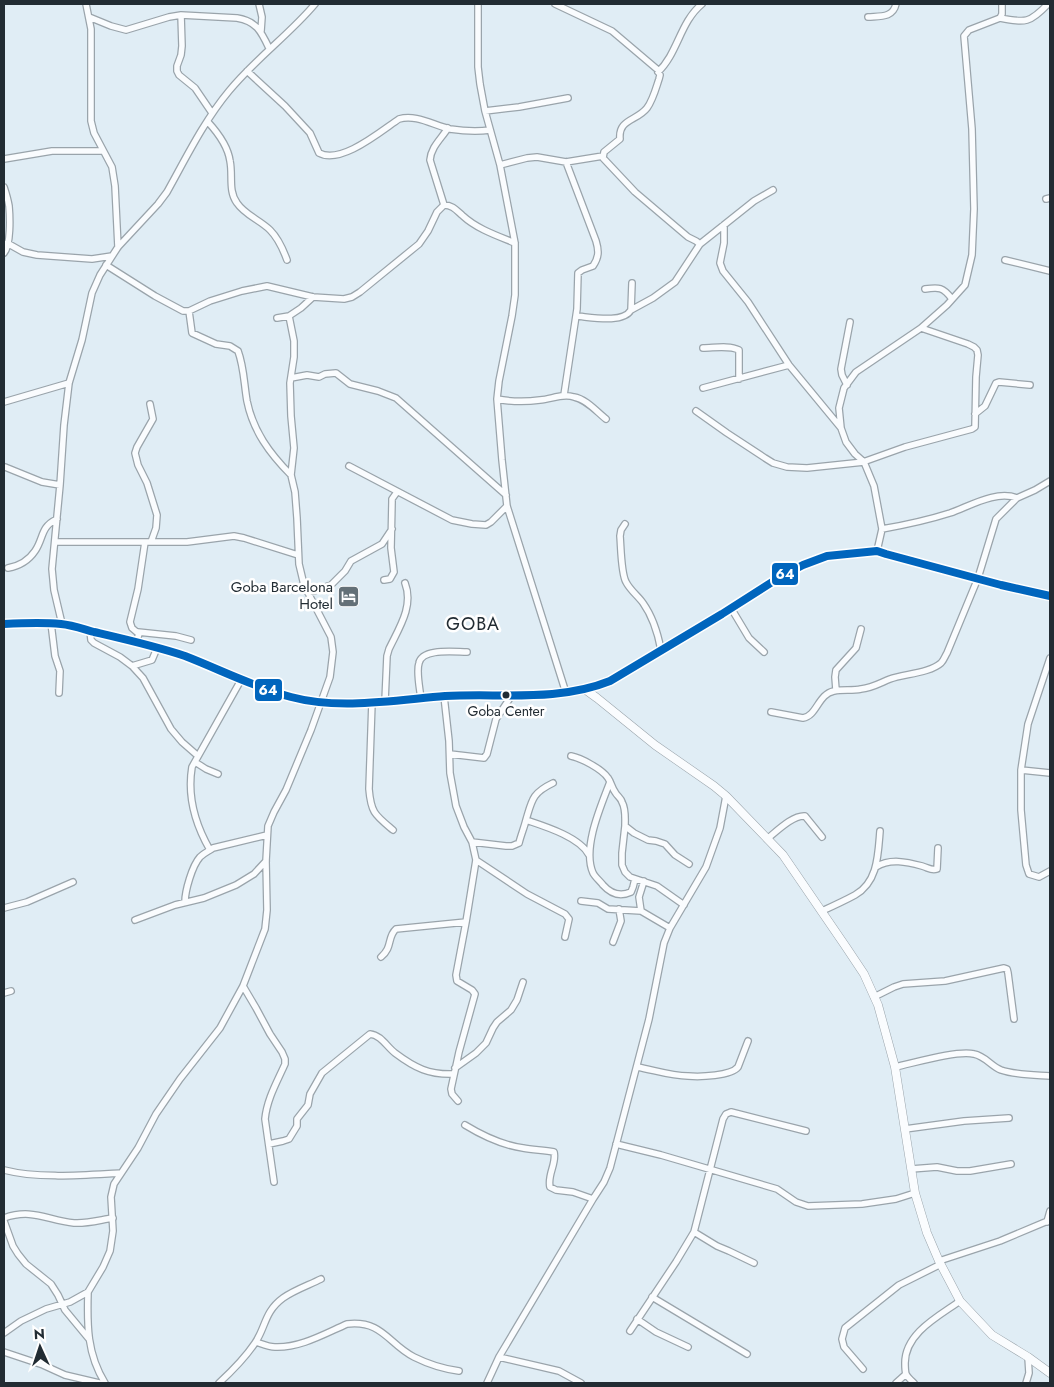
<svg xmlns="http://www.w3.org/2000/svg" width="1054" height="1387" font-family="Jost,sans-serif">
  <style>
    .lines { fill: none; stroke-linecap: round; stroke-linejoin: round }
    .minor-casing { stroke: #9aa4ab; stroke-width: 8 }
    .tertiary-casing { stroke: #9aa4ab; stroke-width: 9 }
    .minor { stroke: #fafcfe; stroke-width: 5.5 }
    .tertiary { stroke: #fafcfe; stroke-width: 8 }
    .bus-1-casing { stroke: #fff; stroke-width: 11 }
    .bus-1 { stroke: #0065bd; stroke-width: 8 }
    .bus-dot { fill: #222c33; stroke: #fff; stroke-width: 2 }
    .labels { text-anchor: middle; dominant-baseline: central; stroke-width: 5; stroke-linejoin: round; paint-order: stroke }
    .bus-label { font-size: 14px; fill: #222c33; stroke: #fff }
    .poi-label { font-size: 15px; fill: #222c33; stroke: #fff; text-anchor: end }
    .quarter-label { font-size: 18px; letter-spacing: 1px; fill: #222c33; stroke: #fff }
    .line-badge { stroke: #fff; stroke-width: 2 }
    .badge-label { font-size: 14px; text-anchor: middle; font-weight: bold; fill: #fff }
  </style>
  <rect width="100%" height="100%" fill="#e0edf5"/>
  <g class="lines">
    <defs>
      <path id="minor" d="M 86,4 L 91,29 L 91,121 L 94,133 L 112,167 L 115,186 L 118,247
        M 259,4 L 262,17 L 261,31
        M 478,4 L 478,67 L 480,84 L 485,111 L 500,165 L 515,243 L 515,295 L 512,316 L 499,381 L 497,399 L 502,460 L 507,506 L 566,693
        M 555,4 L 612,31 L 658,70 L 660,75 L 659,79 C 656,88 653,100 647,108 C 637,121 618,119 620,139 L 604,152 L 603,158 L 635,192 L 688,237 L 696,241 L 700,244
        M 181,15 L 182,46 L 181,55 L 177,66 L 177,71 L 179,75 L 195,88 L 212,113
        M 89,17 L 111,26 L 126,30 L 169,17 L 181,15 L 237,18 C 256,21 261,31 269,48
        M 868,17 C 880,16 893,18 896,4
        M 1000,18 C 1026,23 1030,23 1048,4
        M 247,71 L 285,106 L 310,133 L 319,153 C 341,165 381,131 399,119 C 416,114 433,125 450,129 C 463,131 477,132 490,130
        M 658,72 C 678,53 680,22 702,4
        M 485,111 L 519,107 L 568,98
        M 208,122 C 218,133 228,146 230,161 C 233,175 228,191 237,203 C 245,215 260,220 270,230 C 278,238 283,249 287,260
        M 4,159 L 52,151 L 103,151
        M 500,165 L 527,158 L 537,157 L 566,162 L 603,156
        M 4,187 C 6,193 8,200 9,206 C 10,217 11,245 4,253
        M 1046,199 L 1050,198
        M 444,205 L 430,160 C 431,147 441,139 448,128
        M 724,225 L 724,243 L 720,263 L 723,271 L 748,302 L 789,365 L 841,428
        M 7,243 L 23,252 L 37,255 L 92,259 L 112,256
        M 1005,260 L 1050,271
        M 106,265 L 155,296 L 183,311 L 189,311 L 210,301 L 242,291 L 267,286 L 313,297 L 344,299 L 352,297 L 360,292 L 419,244 L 428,231 L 437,212 L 444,205 C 453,205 457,211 463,216 C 477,229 498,236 515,243
        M 925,289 C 939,287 943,287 952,299
        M 631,310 L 653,298 L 675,282 L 700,244 L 754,201 L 773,190
        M 189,311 L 192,333 L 216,344 L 230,346 L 238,351 C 244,367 244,384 247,401 C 253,431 270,454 291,475
        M 576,316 C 590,317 623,324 631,310 L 632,283
        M 277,318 L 289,316 L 301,308 L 313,297
        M 703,348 C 714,348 729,345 739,350 L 739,379
        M 291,378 L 307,375 L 319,377 L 325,374 L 336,373 L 350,384 L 378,391 L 396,398 L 506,495
        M 847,385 L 842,375 L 841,369 L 850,322
        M 703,388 L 789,365
        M 564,395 L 577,309 L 578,273 L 582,270 L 593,266 C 599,257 599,251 596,241 L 566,162
        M 497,399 C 512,402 526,402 540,400 C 552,399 563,393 574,397 C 586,399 597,412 606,419
        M 4,402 L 69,383
        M 150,404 L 153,419 L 137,447 L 135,453 L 138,465 L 147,483 L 157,515 L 156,528 L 151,542
        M 696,411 L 727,433 L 765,458 L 773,463 L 787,467 L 807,468 L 864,462
        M 975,414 L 985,406 L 996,383 L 999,382 L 1030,385
        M 863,462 L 905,447 L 972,429 L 975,427 L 976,377 L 978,355 L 977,350 L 974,347 L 968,344 L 921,328
        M 349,466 L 452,520 L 472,524 L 486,525 L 491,522 L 507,506
        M 5,467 L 42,482 L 60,485
        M 625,524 L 621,530 L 620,536 C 621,547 621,573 626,582 C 630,590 638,596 643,603 C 653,617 658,634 661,650
        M 882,529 C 905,525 928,520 950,513 C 970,506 996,490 1017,498
        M 55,542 L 187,542 L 234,536 L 244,538 L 298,555
        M 877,551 L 882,529 L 874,486 L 864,462 L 855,454 L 846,442 L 841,428 L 839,408 L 844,388 L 856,372 L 921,328 L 947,305 L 965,285 L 972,255 L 974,209 L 972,129 L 964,36 L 969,30 L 1000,18 L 1002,14 L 1002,4
        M 8,568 C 19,566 29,560 35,551 C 44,538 40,527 57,519
        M 384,580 L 390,579 L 394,572 L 391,548 L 392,502 L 392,499 L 397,492
        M 308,593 L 331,585 L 345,571 L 351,561 L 382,544 L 392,529
        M 731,608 L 749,638 L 764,652
        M 51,623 L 55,656 L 60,671 L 59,693
        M 62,624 L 54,590 L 52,569 L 60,485 L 64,425 L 69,383 L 82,340 L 92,293 L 100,275 L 118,247 L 158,204 L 167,192 C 186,158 204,121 229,91 C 255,59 289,35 315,4
        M 90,631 L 91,640 L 94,643 L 120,657 L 132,666 L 143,678 L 171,729 L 182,742 L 198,756
        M 138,632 L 176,636 L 191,640
        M 136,642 L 139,634 L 132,628 L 130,622 L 138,589 L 145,542
        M 1050,658 L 1028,724 L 1021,770 L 1021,810 L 1026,865 L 1029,874 L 1039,877 L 1050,871
        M 132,666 L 152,660 L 157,648
        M 836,690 L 835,677 L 836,670 L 856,648 L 861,629
        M 444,696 L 449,741 L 450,773 L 456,806 L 464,827 L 472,842 L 476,860 L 466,922 L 456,975 L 457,981 L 472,990 L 475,994 L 459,1052 L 451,1089 L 452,1094 L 458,1101
        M 421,699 C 420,689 416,672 419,663 C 422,648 454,652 467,652
        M 385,701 L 387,656 L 389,649 C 399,628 414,606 405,583
        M 372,702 L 369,789 C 371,813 375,815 393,830
        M 771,712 L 803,718 C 817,716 818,694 834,691 C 843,689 852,691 861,689 C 872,688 880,683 890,679 C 903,674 930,673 941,663 C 944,660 945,656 947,653 L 978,578 L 996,519 L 1017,498 L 1035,490 L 1050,481
        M 450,754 L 484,758 L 487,754 L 496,719 L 512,695
        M 571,756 C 581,758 602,769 608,778 C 611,782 612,788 615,792 C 617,796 621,798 622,802 C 626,809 625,818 625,826 L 634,833 L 648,840 L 656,841 L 665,844 L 675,855 L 689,864
        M 195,762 L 206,769 L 218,774
        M 1021,770 L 1050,773
        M 610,782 C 601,806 582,848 593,873 C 595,877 600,881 603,885 C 611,894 620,897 631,892 L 633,887 L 635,879
        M 526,820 C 544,826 580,837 589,855
        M 625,826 L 622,853 L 622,865 L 625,872 L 630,877 L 657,886 L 684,905
        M 767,839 C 777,831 793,815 805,816 L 822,837
        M 472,842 L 506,846 L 512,846 L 519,843 C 521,835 524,828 526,820 C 532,800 532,793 553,783
        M 210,850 C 195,824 187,797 192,767 L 241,680
        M 476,860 L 527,894 L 565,914 L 569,919 L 565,937
        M 876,867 C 890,858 907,862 922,866 C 929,868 931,871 937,869 L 938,848
        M 581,901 L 598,903 L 608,909 L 641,911 L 670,928
        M 185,902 C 185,891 192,866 200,857 C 204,853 209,851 213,848 L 267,835
        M 4,908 L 27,902 L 73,882
        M 641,911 L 639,897 L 644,881
        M 822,911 C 833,906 844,901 855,895 C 878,882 878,855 880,831
        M 135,920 L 175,905 L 204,898 L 236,885 L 254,874 L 266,861
        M 613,942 L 621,921 L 619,909
        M 381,957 C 393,947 387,937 396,929 L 466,922
        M 243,986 L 256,1008 L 270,1034 L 282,1052 L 285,1059 L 285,1064 C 277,1082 267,1099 265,1119 L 274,1182
        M 4,993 L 11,991
        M 874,997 L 894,987 L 903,984 L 945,981 L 1004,968 L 1007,969 L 1008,973 L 1014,1019
        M 637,1067 C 654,1070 671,1076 688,1076 C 700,1077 731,1076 738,1067 L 748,1041
        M 895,1067 C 914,1063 957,1050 974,1054 C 985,1056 991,1066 1001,1070 C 1015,1075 1035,1075 1050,1076
        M 455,1068 L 476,1053 L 486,1043 L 493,1028 L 497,1022 L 511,1010 L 517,1000 L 523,982
        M 465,1125 C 483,1136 502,1145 523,1148 C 533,1150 544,1150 554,1152 C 557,1163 547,1175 550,1187 L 556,1190 L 573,1192 L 593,1199
        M 905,1129 L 964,1121 L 1009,1118
        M 269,1144 L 283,1141 L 289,1139 L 297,1126 L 297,1119 L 308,1105 L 310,1094 L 322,1073 L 370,1034 C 381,1035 387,1047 395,1053 C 415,1068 429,1075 454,1074
        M 616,1144 L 661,1155 L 777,1189 L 796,1202 L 808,1206 L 862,1204 L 896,1199 L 915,1193
        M 911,1169 L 937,1167 L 957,1171 L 970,1171 L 1011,1164
        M 4,1170 C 39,1179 84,1175 121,1173
        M 4,1218 C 32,1208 47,1220 74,1223 C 86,1224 100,1220 113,1218
        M 4,1221 L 13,1246 L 18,1254 L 26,1264 L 51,1284 L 58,1295 L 65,1310 L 89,1339
        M 1047,1222 L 1050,1211
        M 694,1232 L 717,1246 L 729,1251 L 754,1263
        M 939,1261 L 1000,1241 L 1050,1220
        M 88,1292 C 87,1325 87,1354 105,1383
        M 652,1297 L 747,1354
        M 637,1319 L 656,1332 L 688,1347
        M 630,1331 L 676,1262 L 694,1232 L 723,1119 L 726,1114 L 731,1112 L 806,1131
        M 4,1333 L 21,1321 L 46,1309 L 70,1302 L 88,1292 L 103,1267 L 110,1251 L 113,1231 L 111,1197 L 114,1184 L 138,1148 L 156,1114 L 180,1079 L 220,1028 L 243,986 L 265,929 L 267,910 L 266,861 L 268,826 L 274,812 L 286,790 L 311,730 L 330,677 L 333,652 L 331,637 L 304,585 L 299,564 L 297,518 L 295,492 L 291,475 L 294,448 L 291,416 L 290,383 L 294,357 L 294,341 L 289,316
        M 256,1342 C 262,1344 269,1347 275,1347 C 300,1348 324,1334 347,1324 C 383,1320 388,1344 414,1357 C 428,1364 444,1369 459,1371
        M 4,1352 L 43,1365 L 65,1375 L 99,1383
        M 499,1357 L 559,1371 L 581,1383
        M 863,1369 L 844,1347 L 842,1339 L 845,1328 L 899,1285 L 941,1264
        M 219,1383 C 232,1371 245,1358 255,1343 C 266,1327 264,1312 283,1298 C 294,1290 309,1285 321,1279
        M 487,1383 L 499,1357 L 593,1199 L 604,1182 L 610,1168 L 649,1019 L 664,943 L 670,928 L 706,867 L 720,828 L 726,796
        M 896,1383 L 906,1374
        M 914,1383 C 912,1381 908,1378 906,1374 C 905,1371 905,1367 905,1363 C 905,1333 939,1316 960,1301
        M 1026,1383 L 1029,1373 L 1028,1357"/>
      <path id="tertiary" d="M 4,624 C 22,623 42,622 61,624 C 72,625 83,629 94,632 C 124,639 155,646 185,656 C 221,670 254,687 291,697 C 339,710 396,700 445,696 C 500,693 558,702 610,681 L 722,614 L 780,577 L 803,565 L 827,556 L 877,551 L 886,554 L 1001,585 L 1050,596
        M 586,690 L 597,698 L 655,745 L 714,786 L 726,796 L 783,855 L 846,947 L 864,974 L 878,1005 L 895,1067 L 915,1193 L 927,1233 L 939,1261 L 960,1301 L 992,1335 L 1028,1357 L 1050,1373"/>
    </defs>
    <use href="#minor" class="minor-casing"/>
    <use href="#tertiary" class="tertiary-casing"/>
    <use href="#minor" class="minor"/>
    <use href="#tertiary" class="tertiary"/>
    <defs>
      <path id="bus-1" d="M 4,624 C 22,623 42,622 61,624 C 72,625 83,629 94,632 C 124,639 155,646 185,656 C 221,670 254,687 291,697 C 339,710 396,700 445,696 C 500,693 558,702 610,681 L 722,614 L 780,577 L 803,565 L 827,556 L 877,551 L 886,554 L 1001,585 L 1050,596"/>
    </defs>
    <use href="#bus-1" class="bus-1-casing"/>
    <use href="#bus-1" class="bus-1"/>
  </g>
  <defs>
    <symbol id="hotel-square" viewBox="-11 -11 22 22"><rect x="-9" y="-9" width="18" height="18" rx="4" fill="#647077" stroke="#fff"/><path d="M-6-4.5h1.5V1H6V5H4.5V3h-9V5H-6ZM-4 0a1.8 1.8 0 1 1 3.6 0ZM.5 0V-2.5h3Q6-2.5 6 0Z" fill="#fff"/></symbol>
  </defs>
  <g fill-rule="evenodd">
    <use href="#hotel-square" x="336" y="584" width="25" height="25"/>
  </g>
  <circle class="bus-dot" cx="506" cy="695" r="4.5"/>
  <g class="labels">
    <g class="bus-label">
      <text x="506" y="711">Goba Center</text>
    </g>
    <g class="poi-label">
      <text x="333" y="587">Goba Barcelona<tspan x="333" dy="17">Hotel</tspan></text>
    </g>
    <g class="quarter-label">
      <text x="473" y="624">GOBA</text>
    </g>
  </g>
  <g class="line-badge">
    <rect x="771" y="562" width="28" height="24" rx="5" fill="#0065bd"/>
    <rect x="254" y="678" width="29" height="24" rx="5" fill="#0065bd"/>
  </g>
  <g class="badge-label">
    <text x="785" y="579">64</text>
    <text x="268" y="695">64</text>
  </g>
  <rect width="1054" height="1387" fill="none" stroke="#222c33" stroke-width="10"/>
  <g transform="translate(40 1347) rotate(357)" stroke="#ffffff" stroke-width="4" paint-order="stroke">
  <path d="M0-4L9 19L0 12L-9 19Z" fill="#222c33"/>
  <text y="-8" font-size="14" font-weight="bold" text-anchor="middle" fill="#222c33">N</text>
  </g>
</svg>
